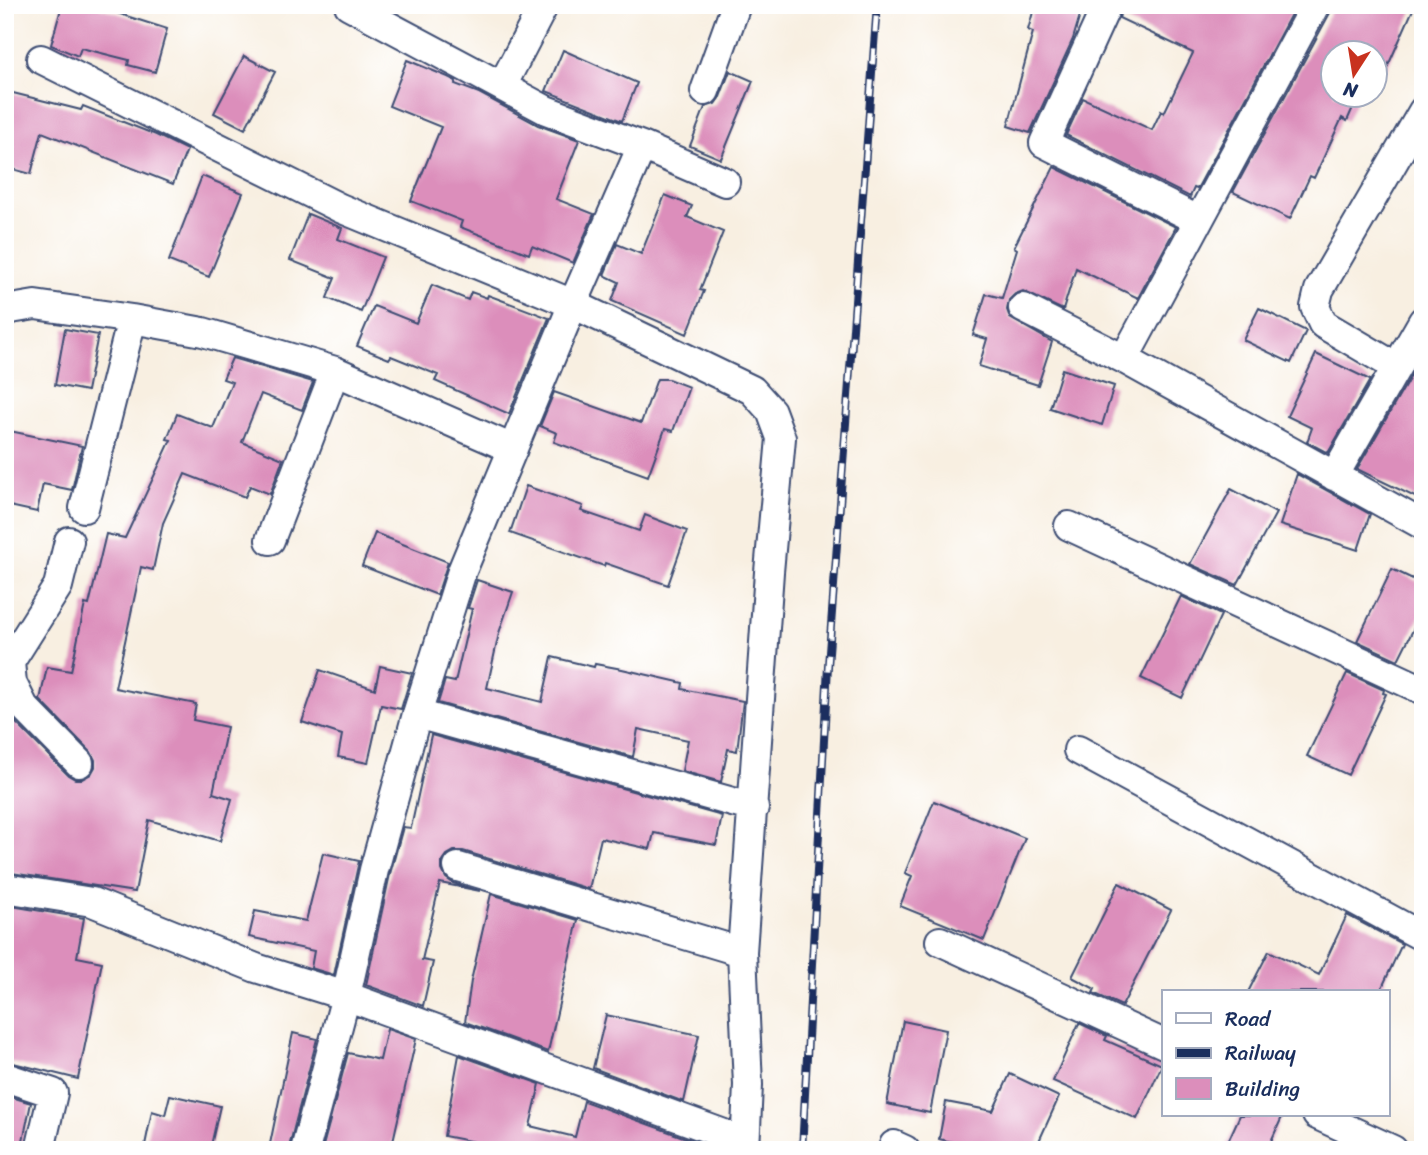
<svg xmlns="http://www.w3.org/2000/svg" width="1428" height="1155" font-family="Sriracha,sans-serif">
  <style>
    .building { fill: #dc8ebb }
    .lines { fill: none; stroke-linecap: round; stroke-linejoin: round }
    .minor-casing { stroke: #3c4c72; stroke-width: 32 }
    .minor { stroke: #fff; stroke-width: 28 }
    .rail-casing { stroke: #1b2f5e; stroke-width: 8 }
    .rail { stroke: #fff; stroke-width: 5; stroke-dasharray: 16; stroke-linecap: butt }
  </style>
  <rect width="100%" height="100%" fill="#fff"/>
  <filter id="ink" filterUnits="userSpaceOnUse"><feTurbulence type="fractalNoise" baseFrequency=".0143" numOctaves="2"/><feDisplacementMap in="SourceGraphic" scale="14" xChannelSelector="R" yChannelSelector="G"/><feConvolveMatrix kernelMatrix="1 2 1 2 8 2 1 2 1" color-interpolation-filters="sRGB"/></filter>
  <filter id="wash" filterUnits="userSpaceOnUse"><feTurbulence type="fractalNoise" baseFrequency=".00686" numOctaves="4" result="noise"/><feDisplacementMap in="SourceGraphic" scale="28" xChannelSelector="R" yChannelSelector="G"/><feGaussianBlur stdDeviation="1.57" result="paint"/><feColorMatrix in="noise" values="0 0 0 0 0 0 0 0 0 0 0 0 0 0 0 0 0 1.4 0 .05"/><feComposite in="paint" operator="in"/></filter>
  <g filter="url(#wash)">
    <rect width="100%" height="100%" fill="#f8efe1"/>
    <g id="blocks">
      <path class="building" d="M 62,5 L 92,5 L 167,29 L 155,72 L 128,65 L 129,60 L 81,48 L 78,56 L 51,45 Z
        M 1035,5 L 1083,5 L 1073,39 L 1030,133 L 1008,126 L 1033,32 L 1028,30 Z
        M 1123,5 L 1296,5 L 1197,189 L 1194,188 L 1190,197 L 1066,135 L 1083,98 L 1152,130 L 1161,111 L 1164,113 L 1193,53 L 1119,18 Z
        M 1332,5 L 1415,5 L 1383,77 L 1376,73 L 1376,52 L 1334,52 L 1334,94 L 1359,94 L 1347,121 L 1342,118 L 1314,178 L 1310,176 L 1290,219 L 1233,192 L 1330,13 Z
        M 563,50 L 637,83 L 622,121 L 546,91 Z
        M 244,56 L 275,72 L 245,129 L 214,113 Z
        M 407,60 L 448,77 L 456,81 L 455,84 L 479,93 L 538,125 L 579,140 L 556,199 L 594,214 L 573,263 L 532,246 L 529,254 L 460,227 L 462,221 L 411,201 L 441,127 L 389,106 Z
        M 730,71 L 753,81 L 721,159 L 690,146 L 705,107 L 715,104 L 720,97 Z
        M 5,91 L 81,110 L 83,106 L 156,135 L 187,150 L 173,184 L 42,132 L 31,174 L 5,167 Z
        M 1054,167 L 1176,227 L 1138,298 L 1076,268 L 1063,310 L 1023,291 L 1015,294 L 1009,300 L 1007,310 L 1010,318 L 1052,342 L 1038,385 L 979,366 L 987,339 L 973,335 L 986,294 L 1002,298 L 1017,249 L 1014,247 Z
        M 202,176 L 243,193 L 209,277 L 169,261 Z
        M 665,195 L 692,206 L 687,217 L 723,232 L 700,290 L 704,291 L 687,334 L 612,301 L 619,282 L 604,275 L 617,244 L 641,254 Z
        M 308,214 L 342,228 L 338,239 L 383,257 L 361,312 L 327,298 L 335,278 L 290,260 Z
        M 432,285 L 468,300 L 471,292 L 487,298 L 488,295 L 549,318 L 509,414 L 435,381 L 438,375 L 391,356 L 389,359 L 357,346 L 374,306 L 416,323 Z
        M 1259,308 L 1306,331 L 1291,363 L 1243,340 Z
        M 65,329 L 98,335 L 87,391 L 55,385 Z
        M 1316,354 L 1370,380 L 1328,453 L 1307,442 L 1312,428 L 1287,416 Z
        M 1423,355 L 1423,501 L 1357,469 Z
        M 232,358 L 313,382 L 302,410 L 261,394 L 242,442 L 283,459 L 270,494 L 250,486 L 245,497 L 185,474 L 163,523 L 153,570 L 141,567 L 115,688 L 196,704 L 193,720 L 227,727 L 213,793 L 232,799 L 220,841 L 149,820 L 135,892 L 5,872 L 5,707 L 12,719 L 68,775 L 75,779 L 82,779 L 91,774 L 95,767 L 95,760 L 91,752 L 40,700 L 47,667 L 71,671 L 85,604 L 89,605 L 106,534 L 125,538 L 171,440 L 167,439 L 177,414 L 213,428 L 232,382 L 223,379 Z
        M 1062,369 L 1114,386 L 1102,425 L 1050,408 Z
        M 657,379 L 668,379 L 689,387 L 673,431 L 665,429 L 648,476 L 554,442 L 557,433 L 540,426 L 554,392 L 641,423 Z
        M 5,430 L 82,446 L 72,490 L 43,484 L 37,512 L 5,505 Z
        M 1297,474 L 1370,514 L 1358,550 L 1280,525 Z
        M 526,486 L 583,506 L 581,511 L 639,531 L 645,515 L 687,531 L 668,585 L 605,563 L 604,566 L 510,533 Z
        M 1231,489 L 1276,513 L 1237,585 L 1190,564 Z
        M 375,533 L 448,562 L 437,595 L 362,566 Z
        M 1392,569 L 1423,584 L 1423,610 L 1398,660 L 1357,641 Z
        M 477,580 L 513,592 L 499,633 L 487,688 L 542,702 L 552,657 L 594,667 L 595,664 L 622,669 L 683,683 L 682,689 L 743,701 L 737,751 L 728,749 L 721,782 L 682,771 L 688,740 L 638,729 L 633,757 L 438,703 L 445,680 L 455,682 L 472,609 L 468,608 Z
        M 1181,596 L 1221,615 L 1182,698 L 1141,678 Z
        M 380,666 L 412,673 L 401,709 L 381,705 L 368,763 L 338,757 L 342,735 L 302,722 L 320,670 L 375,689 Z
        M 1347,673 L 1384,690 L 1383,693 L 1386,694 L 1348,775 L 1307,756 Z
        M 431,735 L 722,816 L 716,845 L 654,833 L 650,849 L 601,838 L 589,889 L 463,851 L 454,851 L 447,855 L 442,862 L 442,870 L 446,878 L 453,883 L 480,891 L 440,883 L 422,960 L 433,962 L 423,1006 L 366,985 L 390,874 L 403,827 L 411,828 Z
        M 934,801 L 1025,838 L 984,940 L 900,906 L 912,876 L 905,873 Z
        M 323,853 L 359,861 L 334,975 L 311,968 L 314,951 L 249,937 L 255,911 L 306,921 Z
        M 1119,883 L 1171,910 L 1122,1006 L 1093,993 L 1095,989 L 1072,977 Z
        M 491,894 L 578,920 L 548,1052 L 465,1022 L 471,981 Z
        M 5,905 L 84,918 L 77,957 L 102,962 L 78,1079 L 5,1061 Z
        M 1347,915 L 1402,944 L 1380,992 L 1248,992 L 1269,951 L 1319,975 Z
        M 606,1015 L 699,1035 L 684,1102 L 593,1068 Z
        M 903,1021 L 946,1030 L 930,1113 L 887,1104 Z
        M 1079,1023 L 1107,1036 L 1105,1040 L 1162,1065 L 1137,1119 L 1053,1081 Z
        M 387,1029 L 416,1039 L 391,1150 L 322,1150 L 348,1053 L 380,1060 Z
        M 293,1033 L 317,1039 L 289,1147 L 270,1144 Z
        M 459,1055 L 540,1084 L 530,1126 L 575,1137 L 584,1101 L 719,1150 L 484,1150 L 485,1144 L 444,1136 Z
        M 1010,1074 L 1059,1097 L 1035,1150 L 986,1150 L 939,1139 L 946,1102 L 993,1111 Z
        M 5,1095 L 31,1103 L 21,1150 L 5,1150 Z
        M 170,1095 L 220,1106 L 210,1150 L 144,1150 L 152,1111 L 165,1115 Z
        M 1240,1115 L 1283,1115 L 1267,1150 L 1224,1150 Z"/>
    </g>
  </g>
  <g filter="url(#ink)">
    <use href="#blocks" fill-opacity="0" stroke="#3c4c72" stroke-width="2"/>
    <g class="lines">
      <defs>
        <path id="minor" d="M 1107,5 L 1044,143 L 1198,220
          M 1315,5 L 1124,359 L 1423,525
          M 41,59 L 340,208 L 573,304 L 752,390 L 771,411 L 781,438 L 769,572 L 742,952 L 748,1085 L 745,1150
          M 502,86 L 544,5
          M 705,91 L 736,5
          M 642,146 L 725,182
          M 1023,308 L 1124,359
          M 5,310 L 35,305 L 132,319
          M 1396,367 L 1323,324 L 1315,307 L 1319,290 L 1423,111
          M 1334,476 L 1423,321
          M 84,508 L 132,319 L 203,332 L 335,371 L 513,449
          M 1069,526 L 1423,690
          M 270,540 L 335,371
          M 5,661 L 10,662 L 58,586 L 69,541
          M 10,662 L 12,683 L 24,707 L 79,763
          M 417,714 L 754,808
          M 1078,750 L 1423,937
          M 458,867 L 742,952
          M 5,888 L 92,902 L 256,968 L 346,996 L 746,1142
          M 940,941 L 1164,1044
          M 5,1077 L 53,1093 L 40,1150
          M 1317,1115 L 1393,1150
          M 894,1145 L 905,1150
          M 305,1150 L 346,996 L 374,870 L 417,714 L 462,571 L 573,304 L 642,146 L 546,110 L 349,5"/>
      </defs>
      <use href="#minor" class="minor-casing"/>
      <use href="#minor" class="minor"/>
      <defs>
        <path id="rail" d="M 802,1150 L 828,666 L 877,5"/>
      </defs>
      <use href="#rail" class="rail-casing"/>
      <use href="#rail" class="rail"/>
    </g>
  </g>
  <rect width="1428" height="1155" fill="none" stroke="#fff" stroke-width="28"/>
  <rect x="1162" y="990" width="228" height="126" fill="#ffffff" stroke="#a4acbf" stroke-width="2"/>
  <rect x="1176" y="1013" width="35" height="10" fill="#ffffff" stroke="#a4acbf" stroke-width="2"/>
  <text x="1225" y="1026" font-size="21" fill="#1b2f5e">Road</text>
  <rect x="1176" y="1048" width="35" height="10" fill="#1b2f5e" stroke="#a4acbf" stroke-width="2"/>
  <text x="1225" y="1060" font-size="21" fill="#1b2f5e">Railway</text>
  <rect x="1176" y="1078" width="35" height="21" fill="#dc8ebb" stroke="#a4acbf" stroke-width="2"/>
  <text x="1225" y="1096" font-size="21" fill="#1b2f5e">Building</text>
  <g transform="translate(1354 74) rotate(192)"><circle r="33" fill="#ffffff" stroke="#a4acbf" stroke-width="2"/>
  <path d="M0-5L12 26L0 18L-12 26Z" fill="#c8321e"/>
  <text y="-10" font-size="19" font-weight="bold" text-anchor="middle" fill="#1b2f5e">N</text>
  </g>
</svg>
